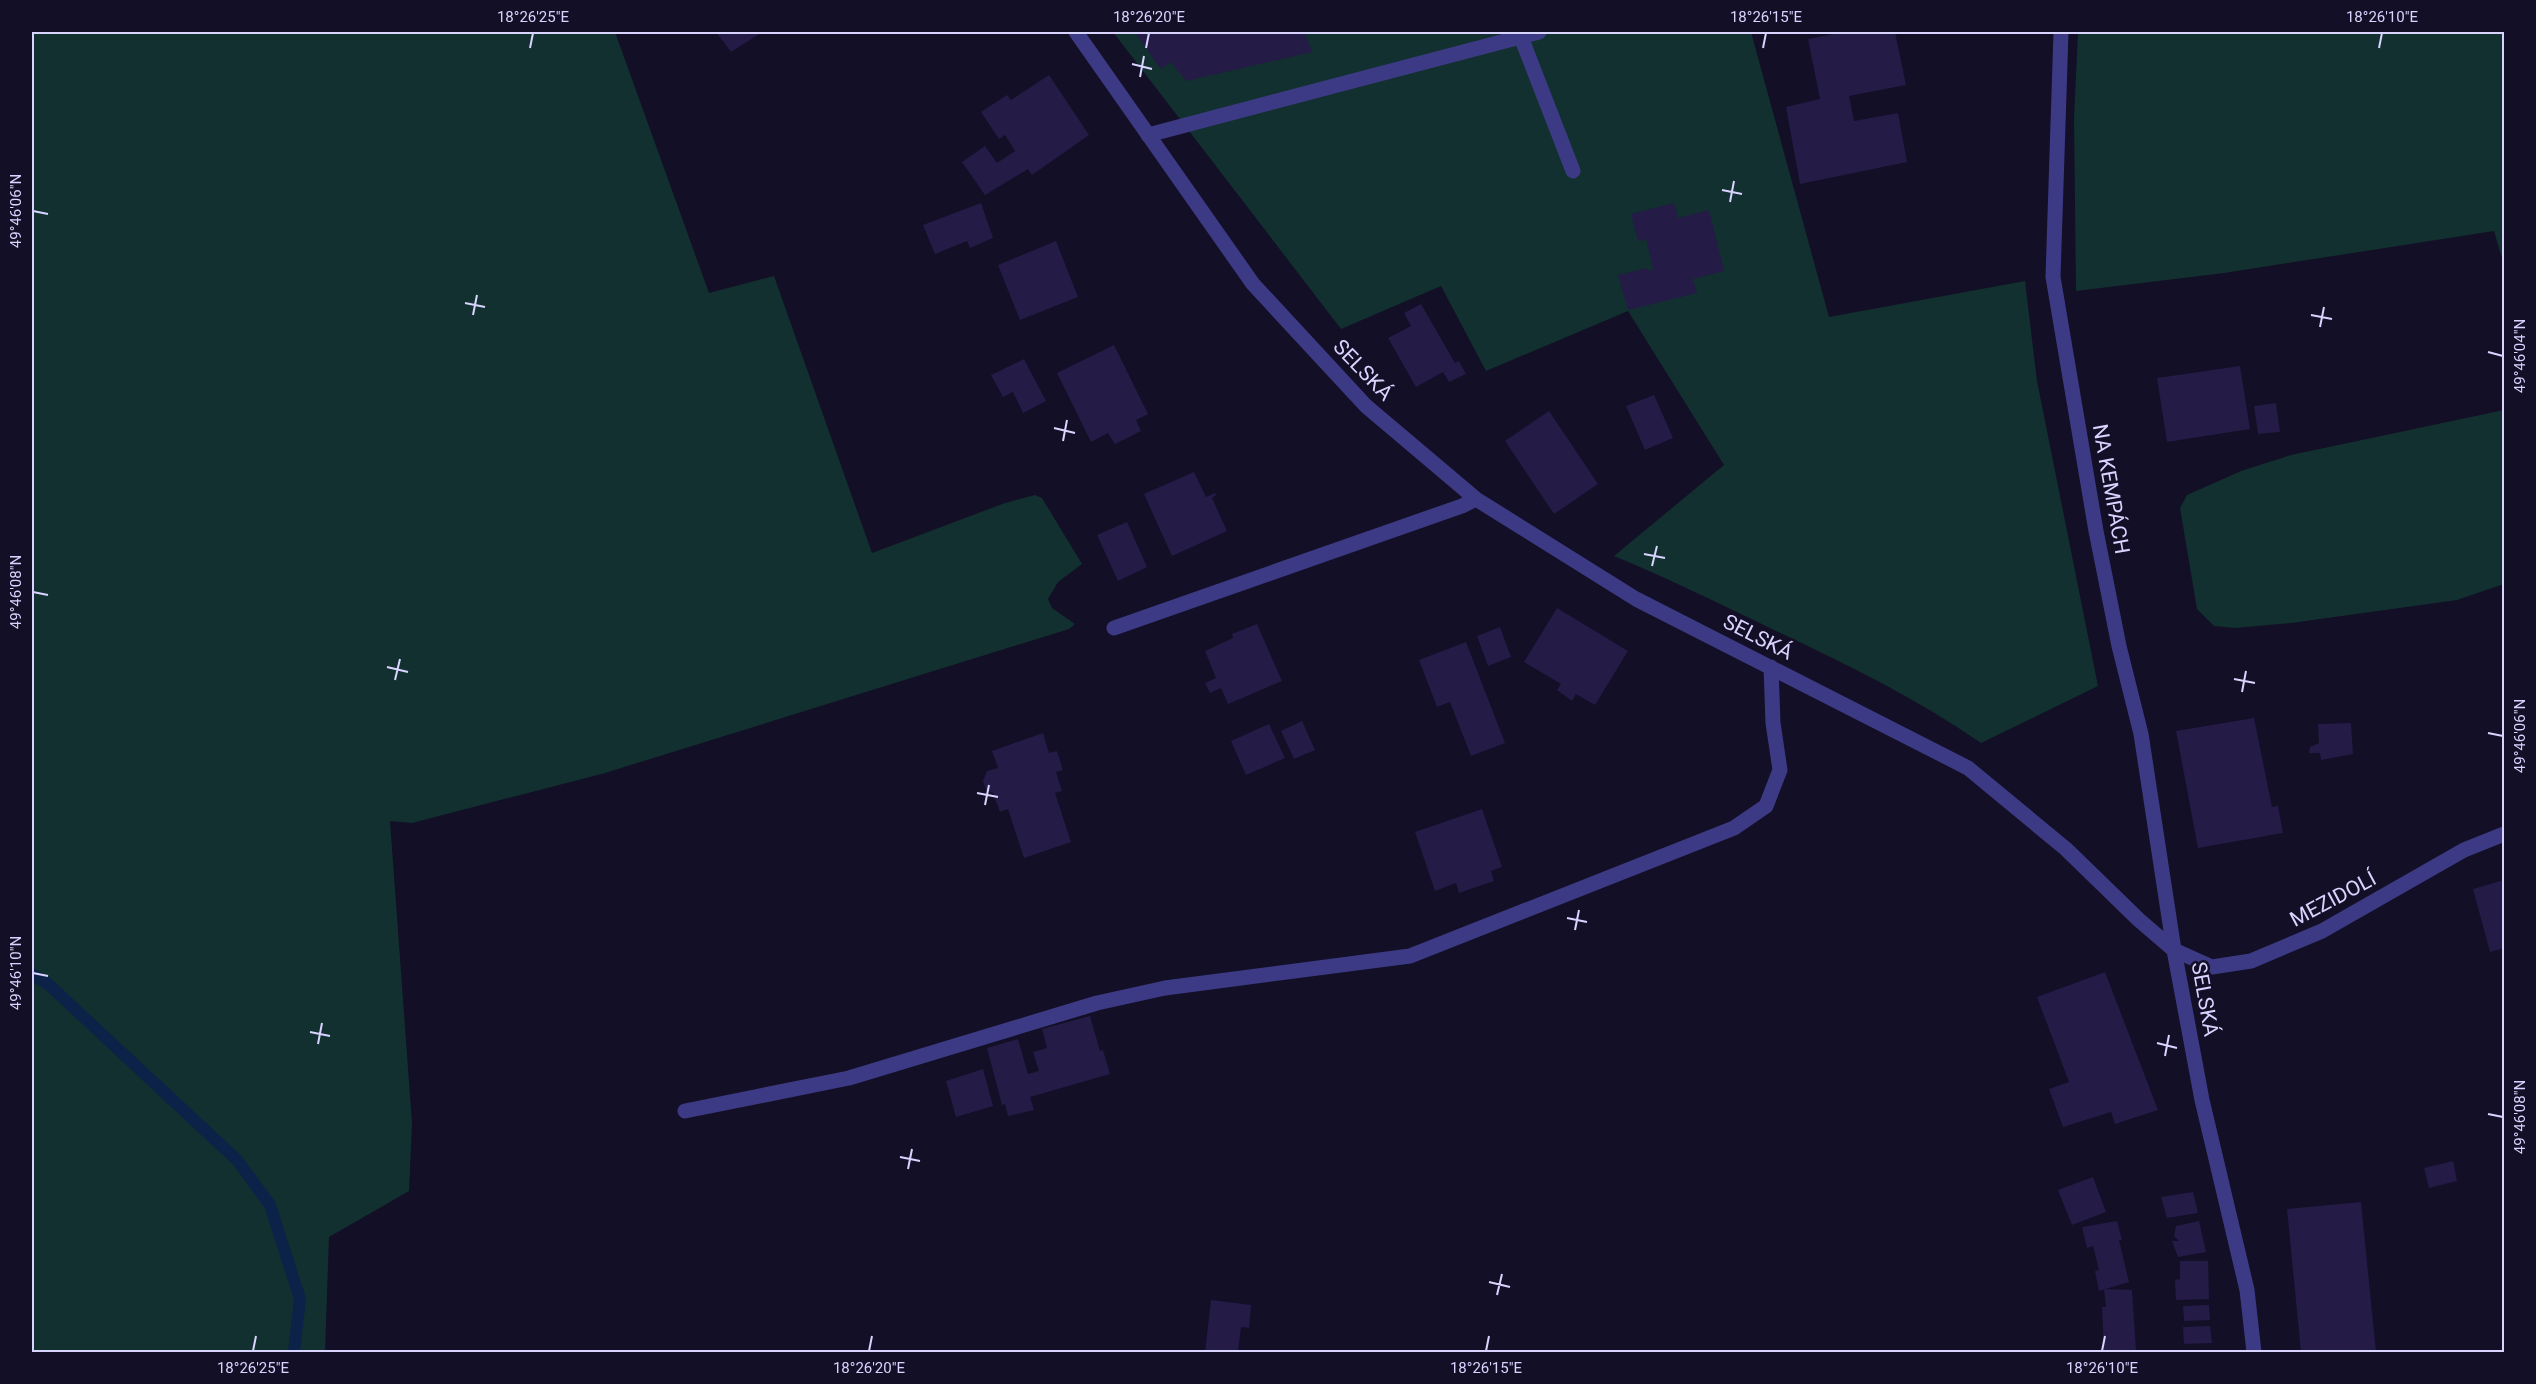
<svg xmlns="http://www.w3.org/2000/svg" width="2536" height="1384" font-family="Roboto,sans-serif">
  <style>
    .green { fill: #12302f }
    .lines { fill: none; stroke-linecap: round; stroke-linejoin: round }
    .stream { stroke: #0c2248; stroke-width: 12 }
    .building { fill: #241b47 }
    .lane { stroke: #3d3a85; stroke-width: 15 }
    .street { stroke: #3d3a85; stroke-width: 15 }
    .ticks { fill: none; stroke: #d9d4ff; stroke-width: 2 }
    .labels { text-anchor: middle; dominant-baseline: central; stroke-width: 5; stroke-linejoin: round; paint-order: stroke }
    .street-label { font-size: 21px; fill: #d9d4ff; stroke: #130f26 }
    .neatline { fill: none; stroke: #d9d4ff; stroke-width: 2 }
    .ticks-label { font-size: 15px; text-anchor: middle; fill: #d9d4ff }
  </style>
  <rect width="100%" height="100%" fill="#130f26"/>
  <path class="green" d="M 32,32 L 615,32 L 709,293 L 774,276 L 872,553 L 1005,503 L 1035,495 L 1042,498 L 1082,564 L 1058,582 L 1048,599 L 1052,608 L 1075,624 L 1069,629 L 605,773 L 412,823 L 390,821 L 412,1123 L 409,1191 L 329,1237 L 325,1352 L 32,1352 Z
    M 1113,32 L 1751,32 L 1829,317 L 2025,281 L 2037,381 L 2098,686 L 1981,743 C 1916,698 1844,663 1772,629 C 1720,604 1668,578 1614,556 L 1724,465 L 1628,311 L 1486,371 L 1441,286 L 1341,329 Z
    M 2078,32 L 2504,32 L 2504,265 L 2494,231 L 2224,273 L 2076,291 L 2074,119 Z
    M 2504,410 L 2504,584 L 2457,600 L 2291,623 L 2235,628 L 2214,626 L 2197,609 L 2180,508 L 2187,495 L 2241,471 L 2291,455 Z"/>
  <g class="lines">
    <path class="stream" d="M 32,974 L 47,983 L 237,1160 L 270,1205 L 300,1299 L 294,1352"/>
  </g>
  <path class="building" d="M 716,32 L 762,32 L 731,52 Z
    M 1137,32 L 1305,32 L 1312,52 L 1186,81 L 1171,62 L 1161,69 L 1135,33 Z
    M 1844,32 L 1895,32 L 1906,85 L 1849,96 L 1854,121 L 1898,113 L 1907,162 L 1800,184 L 1786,107 L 1820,99 L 1808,39 Z
    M 1049,75 L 1089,135 L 1032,175 L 1028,169 L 985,195 L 962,162 L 985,146 L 997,163 L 1015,151 L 1005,135 L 999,139 L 981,112 L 1007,95 L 1011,100 Z
    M 981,203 L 993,238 L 970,248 L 967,241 L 935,254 L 923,225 Z
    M 1674,203 L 1678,218 L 1709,210 L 1724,271 L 1693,279 L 1697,293 L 1628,310 L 1618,275 L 1647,268 L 1648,271 L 1653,269 L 1646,239 L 1638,241 L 1631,214 Z
    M 1056,241 L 1078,297 L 1020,320 L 998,265 Z
    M 1421,304 L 1455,363 L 1459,361 L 1466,374 L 1449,382 L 1443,372 L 1416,387 L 1388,338 L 1411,326 L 1404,313 Z
    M 1114,345 L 1148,414 L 1136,420 L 1141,431 L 1115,444 L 1108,433 L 1091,442 L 1057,373 Z
    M 1024,359 L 1046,401 L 1023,413 L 1013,392 L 1003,397 L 991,375 Z
    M 2240,366 L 2250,429 L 2167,442 L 2157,378 Z
    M 1654,395 L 1673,438 L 1645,450 L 1626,406 Z
    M 2276,403 L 2280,432 L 2258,434 L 2254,406 Z
    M 1549,411 L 1598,484 L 1554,514 L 1505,441 Z
    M 1194,472 L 1206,497 L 1215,493 L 1216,495 L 1212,498 L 1227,531 L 1172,556 L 1144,494 Z
    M 1127,522 L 1147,567 L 1118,581 L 1097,535 Z
    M 1557,608 L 1628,651 L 1595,705 L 1576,694 L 1572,701 L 1557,690 L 1561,684 L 1524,662 Z
    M 1257,624 L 1282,681 L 1228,704 L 1221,688 L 1210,693 L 1205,683 L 1216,678 L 1205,651 L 1233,638 L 1232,634 Z
    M 1500,627 L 1511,657 L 1488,666 L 1477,636 Z
    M 1466,642 L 1505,743 L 1471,756 L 1450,702 L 1437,707 L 1419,660 Z
    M 2254,718 L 2272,807 L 2278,806 L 2283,833 L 2198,848 L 2176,731 Z
    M 1302,721 L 1315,750 L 1294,759 L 1281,731 Z
    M 2351,723 L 2353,754 L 2321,760 L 2320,753 L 2309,753 L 2310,747 L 2319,743 L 2318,724 Z
    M 1269,724 L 1285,758 L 1246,775 L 1231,741 Z
    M 1043,733 L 1049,753 L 1057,751 L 1063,770 L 1056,772 L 1062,791 L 1055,793 L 1071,842 L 1024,858 L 1008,809 L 1000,812 L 993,793 L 986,790 L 983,781 L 987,771 L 998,768 L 992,751 Z
    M 1482,809 L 1502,867 L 1491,871 L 1494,881 L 1459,893 L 1456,883 L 1435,891 L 1415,832 Z
    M 2504,880 L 2504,948 L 2490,952 L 2473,889 Z
    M 2105,972 L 2158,1110 L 2115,1124 L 2111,1112 L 2063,1127 L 2049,1089 L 2069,1082 L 2037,997 Z
    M 1090,1016 L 1100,1051 L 1103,1050 L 1110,1074 L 1030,1097 L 1034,1110 L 1008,1116 L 1005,1104 L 1002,1105 L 987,1048 L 1018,1039 L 1028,1074 L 1039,1071 L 1033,1052 L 1047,1048 L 1042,1029 Z
    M 983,1069 L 993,1106 L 956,1117 L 946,1081 Z
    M 2453,1161 L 2457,1181 L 2429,1188 L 2424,1168 Z
    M 2093,1177 L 2106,1212 L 2072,1225 L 2058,1190 Z
    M 2193,1192 L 2198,1213 L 2167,1218 L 2161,1197 Z
    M 2361,1202 L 2376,1352 L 2301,1352 L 2287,1209 Z
    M 2117,1221 L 2122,1240 L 2119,1240 L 2129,1282 L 2099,1291 L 2095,1271 L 2099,1270 L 2093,1246 L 2087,1248 L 2082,1227 Z
    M 2199,1221 L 2206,1252 L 2178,1257 L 2172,1241 L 2179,1241 L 2174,1236 L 2176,1226 Z
    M 2180,1261 L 2208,1261 L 2209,1299 L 2176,1300 L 2175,1280 L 2180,1279 Z
    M 2104,1289 L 2132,1290 L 2136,1351 L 2104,1352 L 2102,1307 L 2106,1307 Z
    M 1211,1300 L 1251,1305 L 1249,1328 L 1241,1327 L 1238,1352 L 1205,1352 Z
    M 2209,1305 L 2210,1320 L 2184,1321 L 2183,1306 Z
    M 2210,1326 L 2212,1343 L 2184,1344 L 2183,1327 Z"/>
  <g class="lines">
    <path class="lane" d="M 1521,37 L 1573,171
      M 1148,135 L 1539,32"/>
    <path class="street" d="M 1076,32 L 1253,284 L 1366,406 L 1476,499 L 1636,599 L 1968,768 L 2066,849 L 2139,920 L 2174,950 L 2212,967 L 2251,961 L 2322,931 L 2464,850 L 2504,834
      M 2061,32 L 2053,277 L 2096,531 L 2119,646 L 2141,734 L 2174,950 L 2202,1100 L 2247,1290 L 2254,1352
      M 1114,628 L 1462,506 L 1476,499
      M 685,1111 L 849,1078 L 1097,1003 L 1165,988 L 1410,956 L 1734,828 L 1766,806 L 1780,770 L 1773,723 L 1771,667"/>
  </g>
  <path class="ticks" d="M 530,48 L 533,33M 1146,48 L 1149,33M 1763,48 L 1766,33M 2379,48 L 2382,33M 1132,64 L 1152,69M 1140,77 L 1144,56M 1722,190 L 1742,194M 1730,202 L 1734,181M 33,211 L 48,214M 465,303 L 485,307M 473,315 L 477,295M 2311,315 L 2332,319M 2320,327 L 2324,307M 2488,352 L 2503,356M 1054,428 L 1075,433M 1063,441 L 1067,420M 1644,554 L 1665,558M 1652,566 L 1657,546M 33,592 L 48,595M 387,667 L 408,672M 2234,679 L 2255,683M 395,680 L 400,659M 2242,692 L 2246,671M 2488,733 L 2503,736M 977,793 L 998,797M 985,805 L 989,785M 1567,918 L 1587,922M 1575,930 L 1579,910M 33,973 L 48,976M 310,1032 L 330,1036M 2157,1043 L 2177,1048M 318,1044 L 322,1023M 2165,1056 L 2169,1035M 2488,1114 L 2503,1117M 900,1157 L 920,1161M 908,1169 L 912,1149M 1489,1282 L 1510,1287M 1497,1295 L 1502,1274M 253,1351 L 256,1336M 869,1351 L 872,1336M 1486,1351 L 1489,1336M 2102,1351 L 2105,1336"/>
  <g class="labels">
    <g class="street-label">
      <text transform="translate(1363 370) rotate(46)">SELSKÁ</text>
      <text transform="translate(2111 489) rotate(80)">NA KEMPÁCH</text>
      <text transform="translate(1758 637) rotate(27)">SELSKÁ</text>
      <text transform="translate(2333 899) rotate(-28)">MEZIDOLÍ</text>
      <text transform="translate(2205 999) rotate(80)">SELSKÁ</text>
    </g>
  </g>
  <rect width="2536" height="1384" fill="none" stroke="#130f26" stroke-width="66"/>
  <rect x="33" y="33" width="2470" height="1318" class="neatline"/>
  <g class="ticks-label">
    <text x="533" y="22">18°26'25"E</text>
    <text x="1149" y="22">18°26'20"E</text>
    <text x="1766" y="22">18°26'15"E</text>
    <text x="2382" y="22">18°26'10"E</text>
    <text transform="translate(16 211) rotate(-90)" y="5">49°46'06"N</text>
    <text transform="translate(2520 356) rotate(-90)" y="5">49°46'04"N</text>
    <text transform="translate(16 592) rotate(-90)" y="5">49°46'08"N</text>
    <text transform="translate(2520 736) rotate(-90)" y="5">49°46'06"N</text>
    <text transform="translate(16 973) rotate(-90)" y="5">49°46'10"N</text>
    <text transform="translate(2520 1117) rotate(-90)" y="5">49°46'08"N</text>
    <text x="253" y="1373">18°26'25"E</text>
    <text x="869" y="1373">18°26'20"E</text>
    <text x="1486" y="1373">18°26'15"E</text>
    <text x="2102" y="1373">18°26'10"E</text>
  </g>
</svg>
